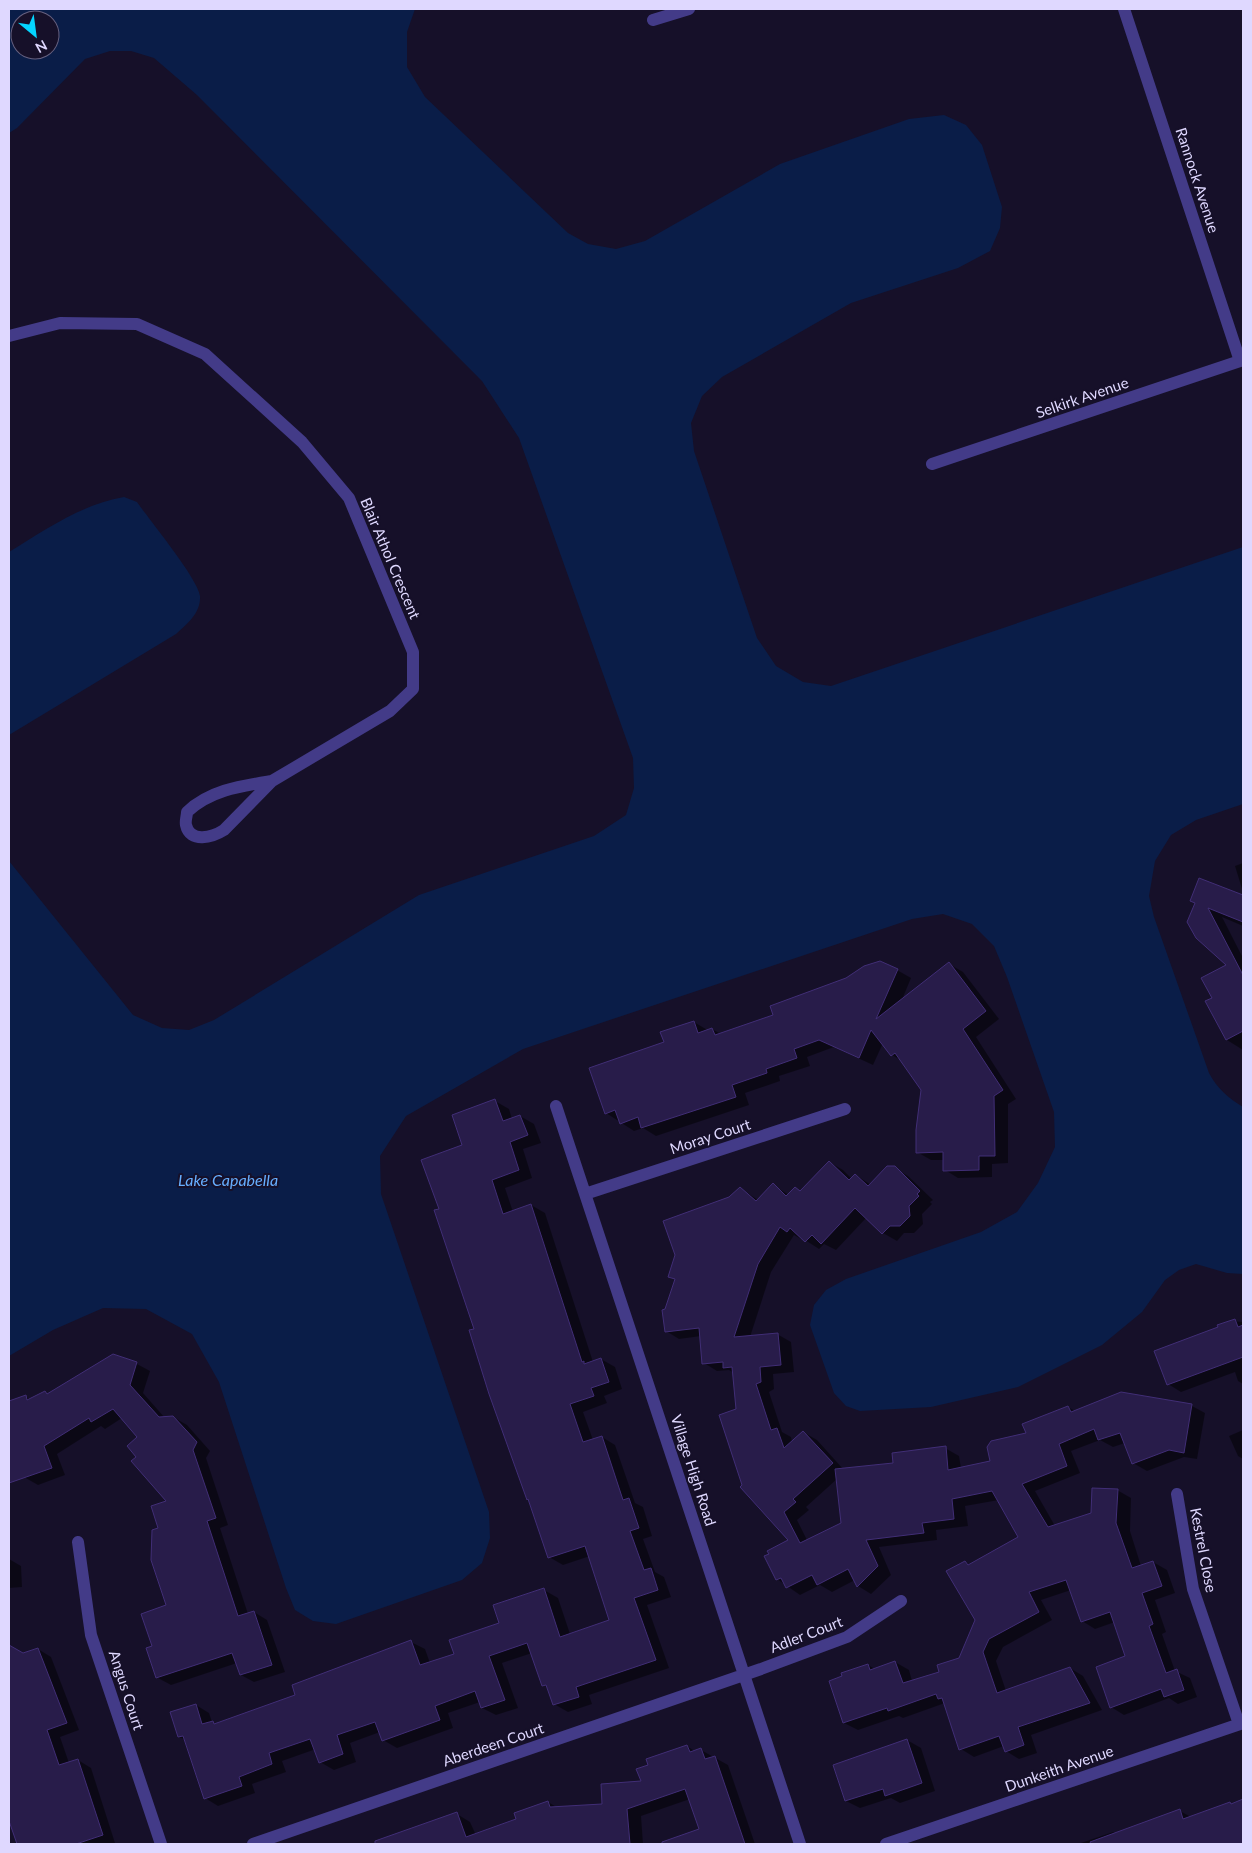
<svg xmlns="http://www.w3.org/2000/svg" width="1252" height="1853" font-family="Lato,sans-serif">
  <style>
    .water { fill: #0a1d48; fill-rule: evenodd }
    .shadow { fill: #0007; fill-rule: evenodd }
    .building { fill: #281c4a; stroke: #412e76 }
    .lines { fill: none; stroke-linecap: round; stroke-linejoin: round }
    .street { stroke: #433b88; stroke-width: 12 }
    .labels { text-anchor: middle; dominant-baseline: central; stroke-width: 4; stroke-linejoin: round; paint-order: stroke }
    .street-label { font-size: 15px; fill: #dfd8ff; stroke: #161029 }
    .water-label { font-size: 16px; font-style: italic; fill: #66aeff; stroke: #161029 }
  </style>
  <rect width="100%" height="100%" fill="#161029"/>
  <path class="water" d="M 9,9 L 415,9 L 407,32 L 407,67 L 425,97 L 568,233 L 588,244 L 616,249 L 645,241 L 780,164 L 909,119 L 944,115 L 966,125 L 982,145 L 1002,207 L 1000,228 L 990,251 L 958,268 L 851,303 L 722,377 L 702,396 L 691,423 L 694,451 L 757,638 L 776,666 L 803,682 L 831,686 L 1243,547 L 1243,804 L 1196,820 L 1171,835 L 1155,861 L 1149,896 L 1154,917 L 1209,1073 C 1217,1088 1228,1098 1243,1107 L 1243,1274 L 1227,1273 L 1196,1264 L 1179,1270 L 1165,1280 L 1142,1312 L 1102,1345 L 1018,1387 L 931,1407 L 860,1411 L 846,1406 L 834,1393 L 810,1325 L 814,1305 L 826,1290 L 846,1279 L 981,1232 L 1017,1212 L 1038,1183 L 1055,1147 L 1054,1112 L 1007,977 L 994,946 L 972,924 L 943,914 L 912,919 L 523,1049 L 406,1116 L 380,1156 L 381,1194 L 489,1512 L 490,1538 L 482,1563 L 462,1580 L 336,1624 L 313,1621 L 295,1610 L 286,1588 L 219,1382 L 192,1334 L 146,1309 L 103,1308 L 53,1330 L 9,1356 L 9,861 L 133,1015 L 162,1028 L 189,1030 L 214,1020 L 419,895 L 594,836 L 626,815 L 634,788 L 633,758 L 519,438 L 482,381 L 197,95 L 154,58 L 131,51 L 110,51 L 85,59 L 17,128 L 9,133 ZM 20,20 L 50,20 L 50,50 L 20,50 Z
    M 124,497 L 137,502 C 148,518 199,580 200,596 C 201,613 187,624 176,634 L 9,735 L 9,552 C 45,530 82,504 124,497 Z"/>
  <path class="shadow" d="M 1243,863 L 1243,892 L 1235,866 Z
    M 1200,879 L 1243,896 L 1243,926 L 1222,917 L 1243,958 L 1243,1050 L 1227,1040 L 1207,1002 L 1214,999 L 1228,965 L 1196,904 L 1191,901 Z
    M 949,964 L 963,972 L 999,1019 L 976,1037 L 1016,1099 L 1008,1104 L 1008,1163 L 992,1164 L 992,1177 L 958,1178 L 945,1170 L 944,1160 L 931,1160 L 917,1152 L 922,1090 L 902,1061 L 892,1055 L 883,1043 L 873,1065 L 834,1047 L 807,1057 L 810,1066 L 779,1076 L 780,1081 L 745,1093 L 749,1105 L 656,1136 L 643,1128 L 634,1131 L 606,1113 L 665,1043 L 694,1022 L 709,1031 L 712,1029 L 721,1034 L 897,970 L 911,978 L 901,1002 Z
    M 495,1101 L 509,1109 L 512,1119 L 520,1116 L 534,1124 L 541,1143 L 523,1149 L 532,1178 L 505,1188 L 513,1212 L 531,1205 L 545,1213 L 593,1362 L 601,1359 L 615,1367 L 622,1389 L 604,1396 L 607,1403 L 583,1412 L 593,1440 L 602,1437 L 615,1445 L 635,1503 L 643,1507 L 652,1536 L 643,1539 L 655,1572 L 664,1577 L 671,1597 L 647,1605 L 669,1668 L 589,1695 L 592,1704 L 568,1712 L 554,1704 L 549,1688 L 543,1685 L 532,1653 L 502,1663 L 518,1708 L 496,1715 L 482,1708 L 480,1702 L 448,1713 L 453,1728 L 397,1748 L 383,1740 L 380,1732 L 350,1743 L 356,1762 L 334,1770 L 320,1762 L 316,1749 L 282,1761 L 286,1772 L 252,1784 L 255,1793 L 218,1806 L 205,1798 L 186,1740 L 179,1737 L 196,1705 L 209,1713 L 212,1722 L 216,1724 L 297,1696 L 411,1642 L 425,1649 L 430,1663 L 455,1655 L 501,1624 L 544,1590 L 558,1598 L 570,1634 L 611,1620 L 590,1556 L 563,1565 L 549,1557 L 476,1330 L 440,1210 L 464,1146 Z
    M 829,1162 L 843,1170 L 852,1179 L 856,1175 L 871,1185 L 894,1168 L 908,1176 L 933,1200 L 930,1202 L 932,1204 L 922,1214 L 923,1224 L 914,1233 L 904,1233 L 897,1241 L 883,1233 L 867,1217 L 836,1250 L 824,1244 L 819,1249 L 802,1238 L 801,1239 L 794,1235 L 771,1272 L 750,1337 L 777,1334 L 791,1342 L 794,1372 L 773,1374 L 774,1389 L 769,1392 L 782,1432 L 791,1437 L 792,1442 L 803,1432 L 817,1440 L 844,1470 L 894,1464 L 945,1448 L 959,1456 L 961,1468 L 991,1462 L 1027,1434 L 1068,1407 L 1075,1411 L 1121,1393 L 1192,1406 L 1205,1413 L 1197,1459 L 1184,1457 L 1147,1471 L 1133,1463 L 1125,1443 L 1113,1447 L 1100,1440 L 1071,1451 L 1080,1473 L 1035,1491 L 1055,1526 L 1093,1514 L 1117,1490 L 1131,1498 L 1130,1531 L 1141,1566 L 1153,1562 L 1167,1570 L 1175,1593 L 1155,1600 L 1166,1632 L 1162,1634 L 1175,1671 L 1190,1678 L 1197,1697 L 1178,1704 L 1169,1698 L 1124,1715 L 1111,1707 L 1127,1657 L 1115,1622 L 1095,1629 L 1082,1621 L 1071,1590 L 1041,1600 L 1052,1620 L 1003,1647 L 996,1661 L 1006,1691 L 1070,1668 L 1083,1676 L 1102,1710 L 1031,1735 L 1037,1753 L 1019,1759 L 1006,1751 L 1004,1746 L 974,1757 L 961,1749 L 945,1703 L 903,1718 L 899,1716 L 858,1730 L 844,1723 L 868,1665 L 875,1669 L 895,1662 L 909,1670 L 912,1681 L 941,1673 L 960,1659 L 977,1620 L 965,1562 L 970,1565 L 1020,1538 L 999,1500 L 965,1506 L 968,1526 L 936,1530 L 937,1540 L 879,1547 L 891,1575 L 871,1594 L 858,1586 L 855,1580 L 832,1592 L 820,1585 L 800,1595 L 777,1579 L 790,1540 L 744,1485 L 734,1373 L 729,1370 L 717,1371 L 704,1363 L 701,1336 L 679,1339 L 666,1331 L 666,1310 L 676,1280 L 669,1276 L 740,1188 L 758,1200 L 773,1185 L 789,1195 L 801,1192 ZM 837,1479 L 842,1523 L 807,1540 L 797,1520 L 809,1510 L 806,1507 Z
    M 1231,1321 L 1243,1322 L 1243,1384 L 1238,1381 L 1235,1372 L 1181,1392 L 1168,1384 L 1219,1328 Z
    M 113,1356 L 137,1364 L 150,1371 L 143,1393 L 165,1418 L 173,1417 L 187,1425 L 210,1451 L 206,1458 L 228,1525 L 220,1528 L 248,1614 L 254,1612 L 267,1620 L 285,1672 L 254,1682 L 241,1675 L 237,1663 L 171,1685 L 158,1678 L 148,1649 L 154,1646 L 167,1606 L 159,1529 L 168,1502 L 138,1457 L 139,1437 L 122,1418 L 105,1429 L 101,1426 L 57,1454 L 65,1475 L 38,1485 L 24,1477 L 23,1474 L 9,1480 L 9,1403 L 26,1397 L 30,1399 L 44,1392 L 48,1394 Z
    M 1243,1430 L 1243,1459 L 1238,1456 L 1229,1436 Z
    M 9,1559 L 21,1566 L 22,1587 L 9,1588 Z
    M 9,1646 L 23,1654 L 38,1649 L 51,1657 L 79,1730 L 60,1737 L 69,1763 L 78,1760 L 91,1768 L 115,1843 L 111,1844 L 18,1844 L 11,1824 L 9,1825 L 9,1692 L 16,1689 L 9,1685 Z
    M 907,1740 L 921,1748 L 935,1791 L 900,1803 L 891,1798 L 860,1808 L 846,1801 Z
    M 687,1746 L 696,1752 L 701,1750 L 728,1765 L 755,1844 L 658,1844 L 700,1829 L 690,1799 L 641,1816 L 643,1844 L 402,1844 L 399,1834 L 457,1814 L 470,1822 L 475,1833 L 477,1834 L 518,1820 L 548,1802 L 558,1808 L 603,1805 L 642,1782 L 650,1766 Z
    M 1243,1801 L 1243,1844 L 1078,1844 L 1113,1832 L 1116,1834 L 1180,1811 L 1191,1817 L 1230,1803 L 1232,1805 Z"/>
  <path class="building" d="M 1199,878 L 1243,895 L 1243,922 L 1208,908 L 1243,975 L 1243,1031 L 1226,1040 L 1205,1001 L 1212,998 L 1201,978 L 1226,965 L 1196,938 L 1187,922 L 1195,903 L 1190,901 Z
    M 880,961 L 898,969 L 876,1019 L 949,962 L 986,1011 L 963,1029 L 1003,1090 L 994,1096 L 995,1156 L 979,1156 L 979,1170 L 943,1171 L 943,1152 L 916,1153 L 916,1130 L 921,1090 L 895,1053 L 891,1056 L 871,1030 L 859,1058 L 819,1040 L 794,1049 L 797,1058 L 766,1069 L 767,1073 L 732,1085 L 736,1097 L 641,1128 L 638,1117 L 620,1124 L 615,1110 L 605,1114 L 589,1068 L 664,1042 L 660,1032 L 694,1021 L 698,1033 L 712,1028 L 715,1035 L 773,1015 L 770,1006 L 846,978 L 864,966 Z
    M 495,1099 L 503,1121 L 520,1115 L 528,1135 L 510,1142 L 519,1170 L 492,1180 L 503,1214 L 531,1204 L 582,1362 L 584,1361 L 584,1364 L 601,1358 L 609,1382 L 591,1388 L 594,1396 L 570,1404 L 583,1442 L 602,1436 L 623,1500 L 629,1498 L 639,1528 L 630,1531 L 644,1570 L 651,1568 L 658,1590 L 634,1598 L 656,1660 L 576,1687 L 579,1697 L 553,1705 L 546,1685 L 542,1686 L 527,1643 L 489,1656 L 505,1700 L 481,1708 L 475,1691 L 435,1706 L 440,1720 L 382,1741 L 375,1722 L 337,1735 L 343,1754 L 319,1763 L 310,1739 L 269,1753 L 272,1764 L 239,1777 L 242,1786 L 204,1799 L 183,1736 L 178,1737 L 170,1712 L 196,1704 L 202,1724 L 213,1721 L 214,1724 L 295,1695 L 292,1685 L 411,1640 L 420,1665 L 454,1654 L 449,1640 L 499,1623 L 493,1605 L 544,1588 L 560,1637 L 609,1620 L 585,1546 L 548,1558 L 528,1499 L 527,1500 L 489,1394 L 469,1330 L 474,1329 L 434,1210 L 439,1209 L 421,1160 L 462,1145 L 452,1115 Z
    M 829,1161 L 849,1180 L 855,1174 L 868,1186 L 887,1166 L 895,1166 L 920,1191 L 917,1194 L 919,1196 L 909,1206 L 910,1216 L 900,1226 L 890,1226 L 882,1234 L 855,1208 L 821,1244 L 812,1235 L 805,1242 L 790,1228 L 787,1232 L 780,1227 L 758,1264 L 734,1337 L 778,1333 L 781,1365 L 760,1367 L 761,1382 L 756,1384 L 771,1430 L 777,1428 L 784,1448 L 803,1431 L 833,1463 L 793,1499 L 796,1502 L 784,1512 L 800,1543 L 841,1523 L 835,1469 L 893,1463 L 892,1453 L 946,1446 L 948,1470 L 990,1461 L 987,1447 L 991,1441 L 1026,1433 L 1022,1424 L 1068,1406 L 1071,1412 L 1121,1392 L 1192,1404 L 1184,1453 L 1169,1450 L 1132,1464 L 1120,1433 L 1098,1440 L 1094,1429 L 1059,1444 L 1067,1466 L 1022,1484 L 1048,1527 L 1091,1513 L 1092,1488 L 1118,1489 L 1116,1523 L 1132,1568 L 1153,1561 L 1162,1586 L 1142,1593 L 1153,1624 L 1149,1626 L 1166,1673 L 1177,1669 L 1184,1690 L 1164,1697 L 1161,1689 L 1110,1708 L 1096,1667 L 1125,1656 L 1110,1612 L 1081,1622 L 1066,1580 L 1029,1592 L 1039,1612 L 989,1639 L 983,1652 L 997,1693 L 1070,1667 L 1090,1703 L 1018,1727 L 1024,1745 L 1005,1752 L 999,1736 L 959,1750 L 942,1698 L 938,1699 L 936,1694 L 888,1711 L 887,1708 L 843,1723 L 829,1681 L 842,1676 L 841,1673 L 868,1664 L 870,1670 L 895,1661 L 903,1683 L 939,1672 L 937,1665 L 959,1658 L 975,1620 L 946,1571 L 965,1561 L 968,1565 L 1018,1537 L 992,1491 L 952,1499 L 954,1519 L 922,1523 L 924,1533 L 866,1540 L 878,1566 L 857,1587 L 848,1569 L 817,1585 L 812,1575 L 786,1588 L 781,1578 L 776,1580 L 764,1556 L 769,1554 L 767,1551 L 788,1540 L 740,1487 L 742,1485 L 719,1415 L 736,1409 L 732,1367 L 723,1368 L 723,1362 L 702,1364 L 699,1328 L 665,1332 L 662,1310 L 665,1309 L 675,1279 L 668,1277 L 675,1255 L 663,1221 L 729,1197 L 740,1187 L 756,1201 L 773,1183 L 786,1196 L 795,1187 L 800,1191 Z
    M 1235,1319 L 1238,1327 L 1243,1325 L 1243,1357 L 1167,1385 L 1154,1351 L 1218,1327 L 1217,1325 Z
    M 113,1354 L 137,1362 L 130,1385 L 159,1417 L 173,1416 L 197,1442 L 193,1450 L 216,1518 L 207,1521 L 238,1616 L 254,1611 L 272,1665 L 240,1675 L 232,1653 L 156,1678 L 146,1648 L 152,1646 L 141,1614 L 166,1605 L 151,1560 L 152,1530 L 158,1528 L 151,1506 L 166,1501 L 131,1461 L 136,1457 L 127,1446 L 137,1437 L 113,1409 L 91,1422 L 89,1418 L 44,1446 L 52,1468 L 9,1483 L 9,1401 L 26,1395 L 27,1400 L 45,1391 L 47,1394 Z
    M 9,1645 L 23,1653 L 38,1648 L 67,1723 L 47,1730 L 59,1765 L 78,1759 L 103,1835 L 76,1844 L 17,1844 L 9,1821 Z
    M 907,1739 L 922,1783 L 885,1796 L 883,1789 L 845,1801 L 833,1765 Z
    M 687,1745 L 690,1752 L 701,1748 L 705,1759 L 715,1756 L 745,1844 L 662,1844 L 662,1842 L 699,1829 L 685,1789 L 627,1809 L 630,1844 L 375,1844 L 375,1841 L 457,1812 L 466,1837 L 516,1819 L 514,1813 L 548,1801 L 550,1807 L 602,1804 L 601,1784 L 641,1781 L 636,1769 L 648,1765 L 646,1759 Z
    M 1243,1799 L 1243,1844 L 1091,1844 L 1090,1842 L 1180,1809 L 1183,1819 L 1230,1802 L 1231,1804 Z"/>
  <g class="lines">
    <path class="street" d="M 1124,9 L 1240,361
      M 653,20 L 689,9
      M 9,336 L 60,323 L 137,324 L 205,354 L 302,442 L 349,498 L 413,652 L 413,689 L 390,711 L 272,781 L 224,830 C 213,837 190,844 186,825 C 185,821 187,816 187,812 C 210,790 241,786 272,781
      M 932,464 L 1243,360
      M 556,1106 L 800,1844
      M 585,1194 L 845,1109
      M 1177,1494 L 1193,1589 L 1239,1724
      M 78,1542 L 91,1635 L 161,1844
      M 253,1844 L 761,1669 L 847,1637 L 901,1601
      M 886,1844 L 1243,1723"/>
  </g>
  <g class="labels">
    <g class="street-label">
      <text transform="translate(1198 180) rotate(72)">Rannock Avenue</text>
      <text transform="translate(1082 397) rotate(-19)">Selkirk Avenue</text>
      <text transform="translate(391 558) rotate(67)">Blair Athol Crescent</text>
      <text transform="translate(710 1136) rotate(-18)">Moray Court</text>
      <text transform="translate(694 1470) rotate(72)">Village High Road</text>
      <text transform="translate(1204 1550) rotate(79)">Kestrel Close</text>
      <text transform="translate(806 1634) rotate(-21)">Adler Court</text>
      <text transform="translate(127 1690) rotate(72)">Angus Court</text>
      <text transform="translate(493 1744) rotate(-19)">Aberdeen Court</text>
      <text transform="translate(1059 1768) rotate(-19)">Dunkeith Avenue</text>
    </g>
    <g class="water-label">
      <text x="228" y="1179">Lake Capabella</text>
    </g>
  </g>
  <rect width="1252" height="1853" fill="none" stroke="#dfd8ff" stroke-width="20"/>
  <g transform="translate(35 35) rotate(151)"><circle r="24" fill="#161029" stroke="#66607f"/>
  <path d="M0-4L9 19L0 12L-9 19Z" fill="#04d5ff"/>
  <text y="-8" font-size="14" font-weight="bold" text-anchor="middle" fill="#dfd8ff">N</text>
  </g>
</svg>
